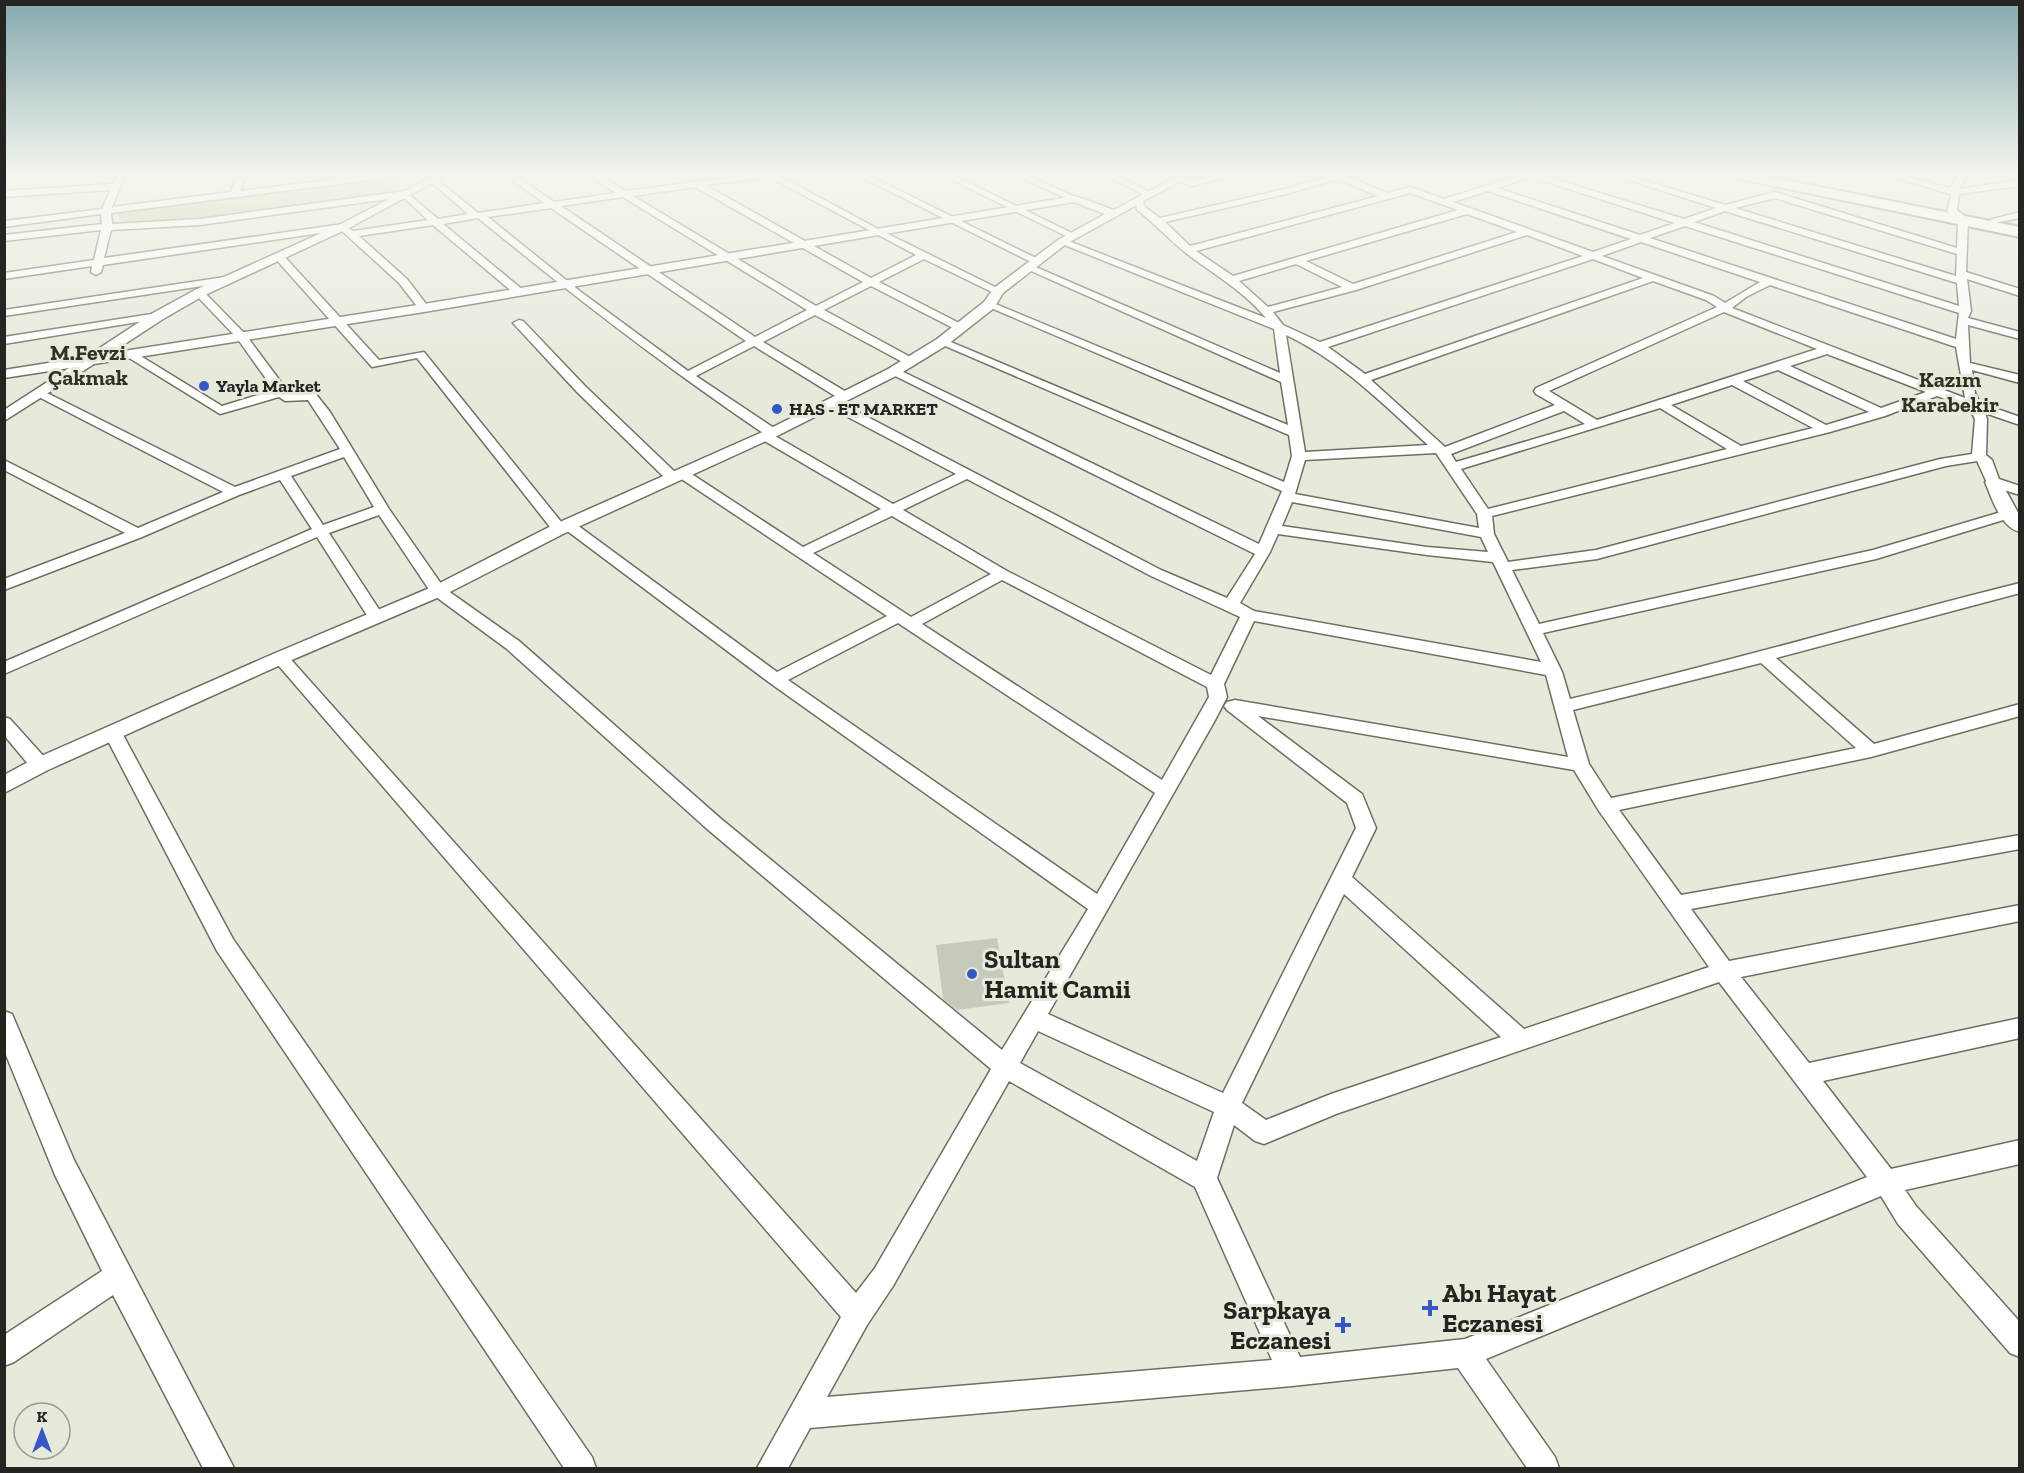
<svg xmlns="http://www.w3.org/2000/svg" width="2024" height="1473" font-family="'Zilla Slab',serif">
  <style>
    .green { fill: #c3cd99 }
    .building { fill: #c6cabb }
    .lines { fill: none; stroke-linecap: round; stroke-linejoin: round }
    .minor-casing { stroke: #6d6f62; stroke-width: 3 }
    .tertiary-casing { stroke: #6d6f62; stroke-width: 3 }
    .trunk-casing { stroke: #6d6f62; stroke-width: 4 }
    .minor { fill: #fff; fill-rule: evenodd }
    .tertiary { fill: #fff; fill-rule: evenodd }
    .trunk { fill: #fff; fill-rule: evenodd }
    .poi-dot { fill: #3558c9; stroke: #e6eada; stroke-width: 2 }
    .labels { text-anchor: middle; dominant-baseline: central; stroke-width: 6; stroke-linejoin: round; paint-order: stroke }
    .far-poi-label { font-size: 18px; font-weight: bold; fill: #242520; stroke: #e6eada; text-anchor: start }
    .far-district-label { font-size: 22px; font-weight: bold; fill: #303226; stroke: #e6eada }
    .near-poi-label { font-size: 26px; font-weight: bold; fill: #242520; stroke: #e6eada; text-anchor: start }
  </style>
  <rect width="100%" height="100%" fill="#e6eada"/>
  <path class="green" d="M 424,174 L 379,196 L 206,219 L 121,224 L 117,212 Z"/>
  <path class="building" d="M 997,938 L 1009,1003 L 957,1010 L 943,999 L 936,945 Z"/>
  <g class="lines">
    <defs>
      <path id="minor" d="M 118,174 L 126,174 L 112,207 L 231,192 L 238,174 L 246,174 L 240,191 L 374,174 L 397,174 L 393,177 L 111,213 L 112,224 L 200,219 L 405,191 L 438,219 L 468,214 L 430,181 L 429,179 L 433,176 L 478,213 L 544,203 L 503,174 L 513,174 L 554,202 L 616,193 L 587,174 L 597,174 L 626,191 L 753,174 L 776,174 L 880,230 L 1003,291 L 1002,293 L 994,293 L 924,259 L 879,282 L 963,325 L 963,329 L 955,329 L 871,286 L 824,310 L 914,359 L 914,365 L 910,366 L 815,315 L 763,342 L 848,393 L 850,396 L 848,399 L 840,399 L 754,346 L 696,376 L 777,430 L 779,433 L 775,436 L 893,504 L 956,474 L 827,406 L 825,403 L 827,400 L 835,400 L 1161,570 L 1227,598 L 1255,554 L 887,372 L 893,368 L 897,369 L 1259,544 L 1282,491 L 936,342 L 938,340 L 946,340 L 1284,482 L 1292,456 L 1289,435 L 984,305 L 989,302 L 993,303 L 1288,425 L 1281,382 L 1022,267 L 1031,265 L 1280,373 L 1274,329 L 1057,242 L 1066,240 L 1266,318 C 1244,291 1213,274 1186,253 C 1169,240 1155,223 1137,210 L 1136,199 L 1142,199 L 1145,207 L 1160,218 L 1281,190 L 1331,176 L 1330,174 L 1342,174 L 1387,193 L 1410,187 L 1444,199 L 1523,174 L 1538,174 L 1684,219 L 1716,208 L 1610,174 L 1623,174 L 1725,205 L 1775,192 L 1957,248 L 1958,220 L 1947,211 L 1951,196 L 1950,194 L 1883,174 L 1896,174 L 1950,188 L 1959,174 L 1968,174 L 1959,189 L 2020,180 L 2020,186 L 1959,194 L 1957,210 L 1968,219 L 1966,272 L 2020,289 L 2020,296 L 1967,279 L 1971,311 L 1968,318 L 2020,332 L 2020,339 L 1968,325 L 1970,363 L 2020,375 L 2020,383 L 1972,370 L 1975,393 L 1980,403 L 2020,417 L 2020,425 L 1985,413 L 1987,419 L 1986,455 L 1992,460 L 1999,479 L 2020,486 L 2020,495 L 1988,485 L 1977,461 L 1946,466 L 1597,559 L 1512,570 L 1539,624 L 1873,550 L 2008,510 L 2015,514 L 2013,517 L 1876,559 L 1543,633 L 1562,672 L 1570,699 C 1722,664 1868,621 2020,583 L 2020,593 L 1776,658 L 1874,744 L 2020,704 L 2020,716 L 1871,757 L 1619,810 L 1681,895 L 2020,835 L 2020,849 L 1691,909 L 1729,961 L 2020,905 L 2020,921 L 1741,977 L 1809,1063 L 2020,1018 L 2020,1038 L 1823,1081 L 1891,1169 L 2020,1140 L 2020,1164 L 1905,1190 L 1916,1206 L 2020,1322 L 2020,1357 L 2010,1353 L 1898,1224 L 1881,1196 L 1486,1359 L 1555,1457 L 1559,1468 L 1527,1468 L 1458,1368 L 1292,1386 L 810,1428 L 788,1468 L 757,1468 L 841,1317 L 272,658 L 274,654 L 286,654 L 856,1293 L 875,1268 L 991,1069 L 706,828 L 507,649 L 432,594 L 379,515 L 329,533 L 384,617 L 382,620 L 370,620 L 317,537 L 4,674 L 4,662 L 312,529 L 280,480 L 239,495 L 142,537 L 4,590 L 4,579 L 125,533 L 4,470 L 4,460 L 138,528 L 223,492 L 33,394 L 35,391 L 43,391 L 235,487 L 340,449 L 308,400 L 285,401 L 279,397 L 220,414 L 126,356 L 126,352 L 134,352 L 222,406 L 274,390 L 237,338 L 194,293 L 199,290 L 203,291 L 245,334 L 289,393 L 315,393 L 330,412 L 389,509 L 444,588 L 519,641 L 720,818 L 1002,1050 L 1088,909 L 770,683 L 566,530 L 559,533 L 554,532 L 417,358 L 372,367 L 273,256 L 282,254 L 379,360 L 424,352 L 562,523 L 568,521 L 573,522 L 777,672 L 887,616 L 680,478 L 673,482 L 668,481 L 577,392 L 513,323 L 519,320 L 523,321 L 585,386 L 676,473 L 682,470 L 687,471 L 803,547 L 881,509 L 761,439 L 759,436 L 763,433 C 664,366 571,294 478,218 L 443,224 L 523,290 L 523,294 L 515,294 L 433,225 L 359,236 L 407,279 L 429,308 L 424,311 L 420,310 L 399,283 L 341,230 L 103,265 L 101,272 L 96,275 L 91,272 L 92,266 L 4,279 L 4,273 L 94,260 L 101,230 L 4,241 L 4,235 L 102,224 L 101,214 L 4,227 L 4,221 L 102,209 L 111,190 L 4,197 L 4,191 L 113,184 ZM 769,177 L 916,255 L 871,278 L 705,185 ZM 1531,177 L 1675,223 L 1640,235 L 1497,188 ZM 1338,179 L 1378,196 L 1190,246 L 1165,222 L 1286,194 ZM 695,187 L 863,282 L 816,306 L 633,196 ZM 1488,191 L 1631,239 L 1593,252 L 1453,202 ZM 1410,193 L 1458,210 L 1233,276 L 1196,251 ZM 403,197 L 428,220 L 353,231 L 343,224 L 104,258 L 111,230 L 200,225 ZM 623,197 L 807,310 L 755,337 L 561,206 ZM 1775,198 L 1957,254 L 1956,276 L 1735,208 ZM 551,208 L 746,341 L 688,371 L 581,292 L 488,217 ZM 1725,211 L 1957,283 L 1959,306 L 1694,222 ZM 1467,214 L 1517,232 L 1353,284 L 1306,261 ZM 1685,226 L 1959,313 L 1956,339 L 1650,238 ZM 1527,235 L 1583,256 L 1320,342 L 1283,325 L 1273,312 L 1356,290 ZM 1641,242 L 1760,282 L 1725,303 L 1714,296 L 1602,256 ZM 1593,259 L 1643,278 L 1365,374 L 1328,347 ZM 1296,264 L 1342,287 L 1268,307 L 1239,281 ZM 1653,281 L 1706,300 L 1717,307 L 1536,388 L 1534,391 L 1536,394 L 1555,405 L 1445,447 L 1371,380 ZM 1770,285 L 1956,347 L 1965,398 L 1732,308 L 1746,297 ZM 1724,312 L 1817,349 L 1597,420 L 1549,391 ZM 1286,335 C 1341,361 1383,404 1428,445 L 1305,452 ZM 1827,354 L 1926,392 L 1881,408 L 1790,366 ZM 1778,370 L 1869,412 L 1826,425 L 1743,381 ZM 1732,385 L 1813,428 L 1741,446 L 1671,405 ZM 1937,396 L 1969,408 L 1975,419 L 1972,454 L 1940,459 L 1596,550 L 1508,562 L 1494,534 L 1492,516 L 1830,432 L 1885,416 ZM 1660,408 L 1727,449 L 1488,509 L 1461,469 ZM 1564,411 L 1585,424 L 1456,462 L 1451,454 ZM 1436,453 L 1477,514 L 1479,528 L 1295,494 L 1305,460 ZM 344,457 L 374,507 L 323,525 L 291,476 ZM 967,479 L 1151,576 L 1240,617 L 1211,675 L 1007,571 L 903,510 ZM 1292,502 L 1481,537 L 1488,552 L 1427,547 L 1282,526 ZM 892,516 L 991,574 L 911,617 L 813,553 ZM 1278,534 L 1427,555 L 1493,562 L 1541,662 L 1254,611 L 1240,603 L 1270,552 ZM 1002,580 L 1207,687 L 1209,697 L 1162,780 L 922,624 ZM 1254,621 L 1546,675 L 1568,757 L 1235,700 L 1227,702 L 1224,706 L 1227,710 L 1347,803 L 1356,828 L 1223,1093 L 1048,1014 L 1214,722 L 1227,697 L 1224,684 ZM 898,623 L 1155,793 L 1097,894 L 788,680 ZM 1761,663 L 1856,748 L 1611,798 L 1589,764 L 1573,710 ZM 1258,716 L 1574,770 L 1599,811 L 1709,967 L 1524,1029 L 1352,877 L 1376,828 L 1362,794 ZM 1344,894 L 1501,1037 L 1331,1094 L 1266,1120 L 1242,1103 ZM 1719,982 L 1867,1177 L 1465,1339 L 1300,1357 L 1217,1178 L 1234,1125 L 1255,1141 L 1264,1144 L 1336,1114 ZM 1038,1031 L 1214,1112 L 1197,1161 L 1020,1063 ZM 1009,1081 L 1195,1187 L 1272,1360 L 827,1397 L 867,1325 L 893,1286 Z
        M 855,174 L 866,174 L 1042,261 L 1033,263 Z
        M 940,174 L 951,174 L 1078,236 L 1070,238 Z
        M 1013,174 L 1024,174 L 1080,199 L 1072,201 Z
        M 1103,174 L 1114,174 L 1156,195 L 1148,197 Z
        M 1226,174 L 1243,174 L 1191,186 L 1174,179 L 1178,176 L 1191,180 Z
        M 2020,212 L 2020,218 L 1994,223 L 1989,220 Z
        M 225,277 L 230,280 L 229,282 L 4,316 L 4,310 Z
        M 158,313 L 164,316 L 162,318 L 4,344 L 4,337 Z
        M 4,717 L 10,719 L 47,760 L 49,765 L 47,770 L 40,771 L 33,770 L 4,735 Z
        M 113,727 L 119,729 L 122,733 L 233,939 L 592,1457 L 596,1468 L 564,1468 L 217,951 L 104,733 L 107,729 Z
        M 4,1011 L 12,1014 L 74,1160 L 234,1468 L 203,1468 L 113,1295 L 14,1362 L 4,1366 L 4,1335 L 102,1271 L 55,1175 L 4,1050 Z"/>
      <path id="tertiary" d="M 437,174 L 449,174 L 347,229 L 203,296 L 163,319 L 111,353 L 424,304 L 1075,196 L 1114,210 L 1181,174 L 1193,174 L 1066,244 L 1003,293 L 994,308 L 947,345 L 898,375 L 777,436 L 565,533 L 444,595 L 287,662 L 48,770 L 4,793 L 4,775 L 32,760 L 273,654 L 432,587 L 553,525 L 767,430 L 888,369 L 937,339 L 984,302 L 994,288 L 1058,240 L 1105,214 L 1074,202 L 424,312 L 94,364 L 4,421 L 4,410 L 69,368 L 4,378 L 4,370 L 86,357 L 153,313 L 195,290 L 339,225 Z
        M 1993,477 L 2001,482 L 2020,516 L 2020,532 C 2000,527 1992,498 1985,482 Z"/>
      <path id="trunk" d="M 1729,174 L 1756,174 L 2020,227 L 2020,237 L 1736,178 Z"/>
    </defs>
    <use href="#minor" class="minor-casing"/>
    <use href="#tertiary" class="tertiary-casing"/>
    <use href="#trunk" class="trunk-casing"/>
    <use href="#minor" class="minor"/>
    <use href="#tertiary" class="tertiary"/>
    <use href="#trunk" class="trunk"/>
  </g>
  <linearGradient id="sky" x2="0" y2="1"><stop stop-color="#85aaae"/><stop offset="0.46" stop-color="#f4f6ee"/><stop offset="1" stop-color="#f4f6ee" stop-opacity="0"/></linearGradient>
  <rect width="2024" height="380" fill="url(#sky)"/>
  <g class="poi-dot">
    <circle cx="204" cy="386" r="6"/>
    <circle cx="777" cy="409" r="6"/>
    <circle cx="972" cy="974" r="6"/>
    <path d="M1427 1299h6v6h6v6h-6v6h-6v-6h-6v-6h6z"/>
    <path d="M1340 1316h6v6h6v6h-6v6h-6v-6h-6v-6h6z"/>
  </g>
  <g class="labels">
    <g class="far-poi-label">
      <text x="216" y="386">Yayla Market</text>
      <text x="789" y="409">HAS - ET MARKET</text>
    </g>
    <g class="far-district-label">
      <text x="88" y="352">M.Fevzi<tspan x="88" dy="25">Çakmak</tspan></text>
      <text x="1950" y="379">Kazım<tspan x="1950" dy="25">Karabekir</tspan></text>
    </g>
    <g class="near-poi-label">
      <text x="984" y="959">Sultan<tspan x="984" dy="30">Hamit Camii</tspan></text>
      <text x="1442" y="1293">Abı Hayat<tspan x="1442" dy="30">Eczanesi</tspan></text>
      <text x="1331" y="1310" text-anchor="end">Sarpkaya<tspan x="1331" dy="30">Eczanesi</tspan></text>
    </g>
  </g>
  <rect width="2024" height="1473" fill="none" stroke="#242520" stroke-width="12"/>
  <g transform="translate(42 1431)"><circle r="28" fill="#e6eada" stroke="#989b90" stroke-width="1.5"/>
  <path d="M0-4.5L10 22L0 15L-10 22Z" fill="#3558c9"/>
  <text y="-9" font-size="16" font-weight="bold" text-anchor="middle" fill="#242520">K</text>
  </g>
</svg>
